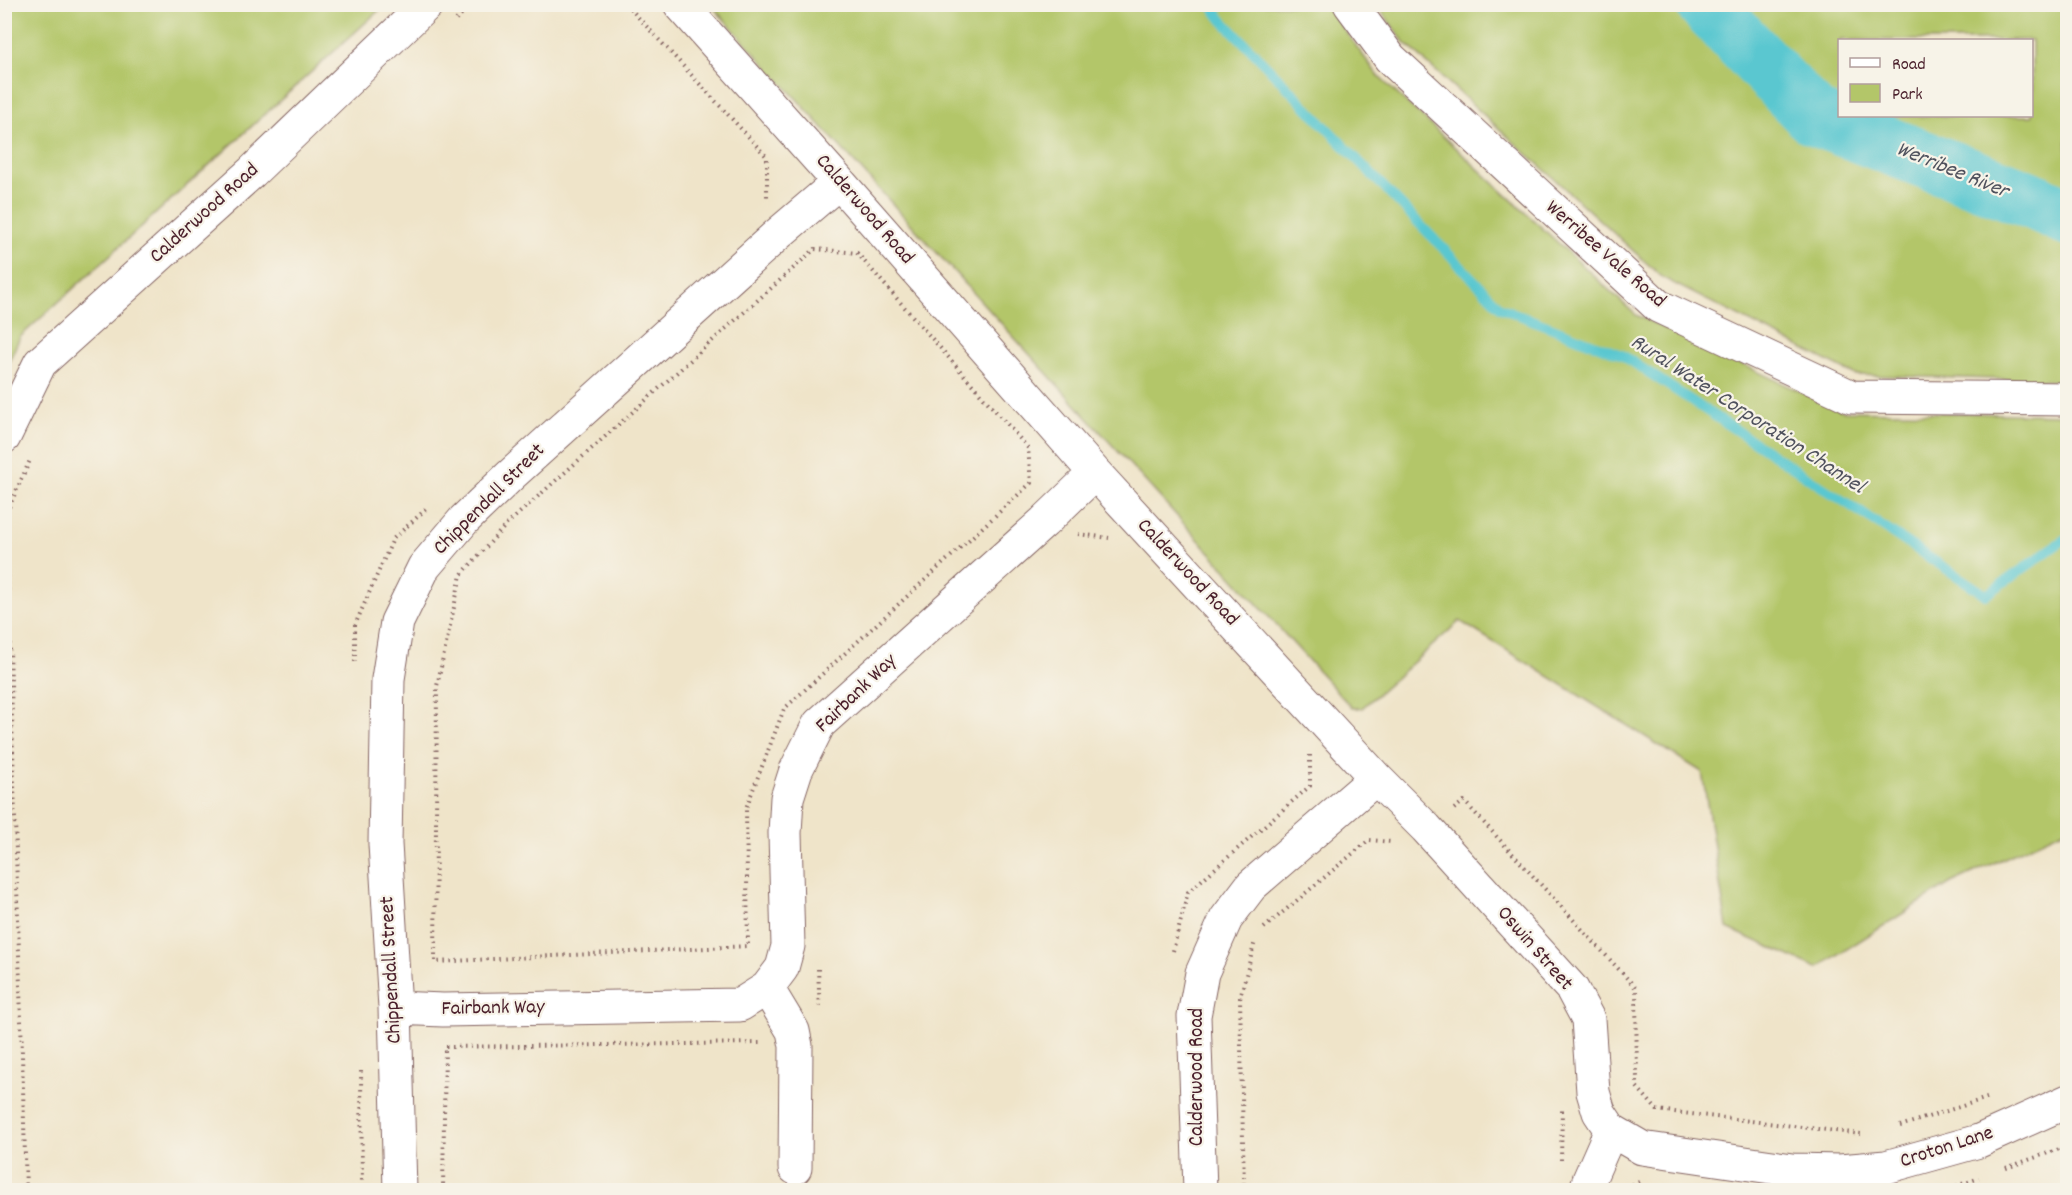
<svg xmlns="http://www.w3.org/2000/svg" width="2072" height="1195" font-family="Dekko,sans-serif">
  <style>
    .green { fill: #b3c669; stroke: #7e724a; stroke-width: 1.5; fill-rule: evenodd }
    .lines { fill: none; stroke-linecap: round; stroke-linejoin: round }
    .stream { stroke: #5ac7d0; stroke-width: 10 }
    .river { stroke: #5ac7d0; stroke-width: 58 }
    .minor-casing { stroke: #846462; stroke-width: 35 }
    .path { stroke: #846462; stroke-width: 4; stroke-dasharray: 1.5 4.5; stroke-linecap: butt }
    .minor { stroke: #fff; stroke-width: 33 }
    .labels { text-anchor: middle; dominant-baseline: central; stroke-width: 4.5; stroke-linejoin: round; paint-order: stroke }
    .street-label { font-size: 21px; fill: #4a1f2b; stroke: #f7f3e8 }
    .water-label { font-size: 22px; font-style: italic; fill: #4f515d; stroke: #f7f3e8 }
  </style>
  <rect width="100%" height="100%" fill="#f7f3e8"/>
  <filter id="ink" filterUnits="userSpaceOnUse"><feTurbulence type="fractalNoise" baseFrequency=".0167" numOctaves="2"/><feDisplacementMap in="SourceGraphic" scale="12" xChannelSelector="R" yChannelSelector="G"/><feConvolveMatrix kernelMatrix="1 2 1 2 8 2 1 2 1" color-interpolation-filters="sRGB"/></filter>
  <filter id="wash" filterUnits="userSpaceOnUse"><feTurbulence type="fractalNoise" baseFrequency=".008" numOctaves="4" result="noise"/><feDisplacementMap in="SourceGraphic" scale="24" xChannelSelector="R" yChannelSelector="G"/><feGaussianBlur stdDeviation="1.35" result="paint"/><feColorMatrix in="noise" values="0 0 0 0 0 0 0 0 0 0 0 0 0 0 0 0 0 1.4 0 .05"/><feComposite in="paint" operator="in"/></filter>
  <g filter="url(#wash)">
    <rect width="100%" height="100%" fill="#efe4c9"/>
    <path class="green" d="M 5,4 L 385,4 L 385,5 L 20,337 L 5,370 Z
      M 711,5 L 1326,5 L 1379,77 L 1636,315 L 1842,411 L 2067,415 L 2067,829 L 1951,883 L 1817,968 L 1727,928 L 1702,772 L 1460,621 L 1362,708 L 1352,708 Z
      M 1377,5 L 2067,5 L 2067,381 L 1855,375 L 1663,278 L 1404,42 ZM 1840,40 L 2032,40 L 2032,116 L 1840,116 Z"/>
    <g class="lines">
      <path class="stream" d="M 1210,4 L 1222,20 L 1501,308 L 1622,355 L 1986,595 L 2068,537"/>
      <path class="river" d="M 1705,4 L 1814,117 L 2033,201 L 2068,217"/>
    </g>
  </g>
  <g filter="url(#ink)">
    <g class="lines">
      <defs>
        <path id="minor" d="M 680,4 L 839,182 L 1095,473 L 1376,778 L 1251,886 L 1226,919 L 1202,973 L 1194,1016 L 1200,1190
          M 1350,4 L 1390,58 L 1658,306 L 1852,397 L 2068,399
          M 4,437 L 40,363 L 252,172 L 427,4
          M 1376,778 L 1426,828 L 1572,989 L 1588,1019 L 1593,1092 L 1599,1112 L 1611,1130 L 1642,1148 L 1792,1170 L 1840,1171 L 1886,1167 L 1979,1141 L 2068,1101
          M 767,988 L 793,1031 L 796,1046 L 795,1168
          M 395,1008 L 443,1010 L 740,1005 L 767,988 L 782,968 L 788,946 L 785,833 L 787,798 L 796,770 L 819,724 L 1044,522 L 1095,473
          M 400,1190 L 395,1008 L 385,844 L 388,679 L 397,622 L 424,567 L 464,520 L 511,475 L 778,234 L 839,182
          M 1586,1190 L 1589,1180 L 1611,1130"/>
      </defs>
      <use href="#minor" class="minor-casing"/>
      <path class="path" d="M 626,4 L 767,157 L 767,200
        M 456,20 L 474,4
        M 815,249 L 857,253 L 1028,448 L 1031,483 L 784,709 L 746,808 L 748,946 L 435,962 L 437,686 L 461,575 L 506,525 Z
        M 1078,534 L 1109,538
        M 355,662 L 355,625 L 393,539 L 426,509
        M 1454,809 L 1464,801 L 1636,988 L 1637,1087 L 1657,1110 L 1861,1134
        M 1264,928 L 1369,840 L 1392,842
        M 1173,951 L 1188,892 L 1310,786 L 1310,755
        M 818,969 L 820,1010
        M 361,1071 L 362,1190
        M 1900,1126 L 1987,1098
        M 1561,1160 L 1562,1110
        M 2006,1168 L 2068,1146
        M 1621,1189 L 1639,1182
        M 26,1190 L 6,514 L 30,460
        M 443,1190 L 445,1047 L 762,1043
        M 1244,1190 L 1240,998 L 1255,941
        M 1945,1190 L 1979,1178"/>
      <use href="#minor" class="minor"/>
    </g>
  </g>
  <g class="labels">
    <g class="street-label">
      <text transform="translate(864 210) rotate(49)">Calderwood Road</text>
      <text transform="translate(205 214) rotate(-42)">Calderwood Road</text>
      <text transform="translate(1605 255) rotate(41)">Werribee Vale Road</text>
      <text transform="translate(490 500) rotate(-45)">Chippendall Street</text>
      <text transform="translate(1187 573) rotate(47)">Calderwood Road</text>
      <text transform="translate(857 694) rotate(-44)">Fairbank Way</text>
      <text transform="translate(1534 949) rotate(49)">Oswin Street</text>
      <text transform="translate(392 970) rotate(-93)">Chippendall Street</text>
      <text transform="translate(493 1009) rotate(-1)">Fairbank Way</text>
      <text transform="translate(1198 1077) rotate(-90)">Calderwood Road</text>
      <text transform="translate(1947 1148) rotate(-18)">Croton Lane</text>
    </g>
    <g class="water-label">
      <text transform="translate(1952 171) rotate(22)">Werribee River</text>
      <text transform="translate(1747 415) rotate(33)">Rural Water Corporation Channel</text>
    </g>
  </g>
  <rect width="2072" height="1195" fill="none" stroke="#f7f3e8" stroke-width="24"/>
  <rect x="1838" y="39" width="195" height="78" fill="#f7f3e8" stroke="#b29e9c" stroke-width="1.5"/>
  <rect x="1850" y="58" width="30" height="9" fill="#ffffff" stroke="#b29e9c" stroke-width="1.5"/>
  <text x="1892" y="69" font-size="18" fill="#4a1f2b">Road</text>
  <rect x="1850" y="84" width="30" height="18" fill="#b3c669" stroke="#b29e9c" stroke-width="1.5"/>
  <text x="1892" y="99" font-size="18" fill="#4a1f2b">Park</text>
</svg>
